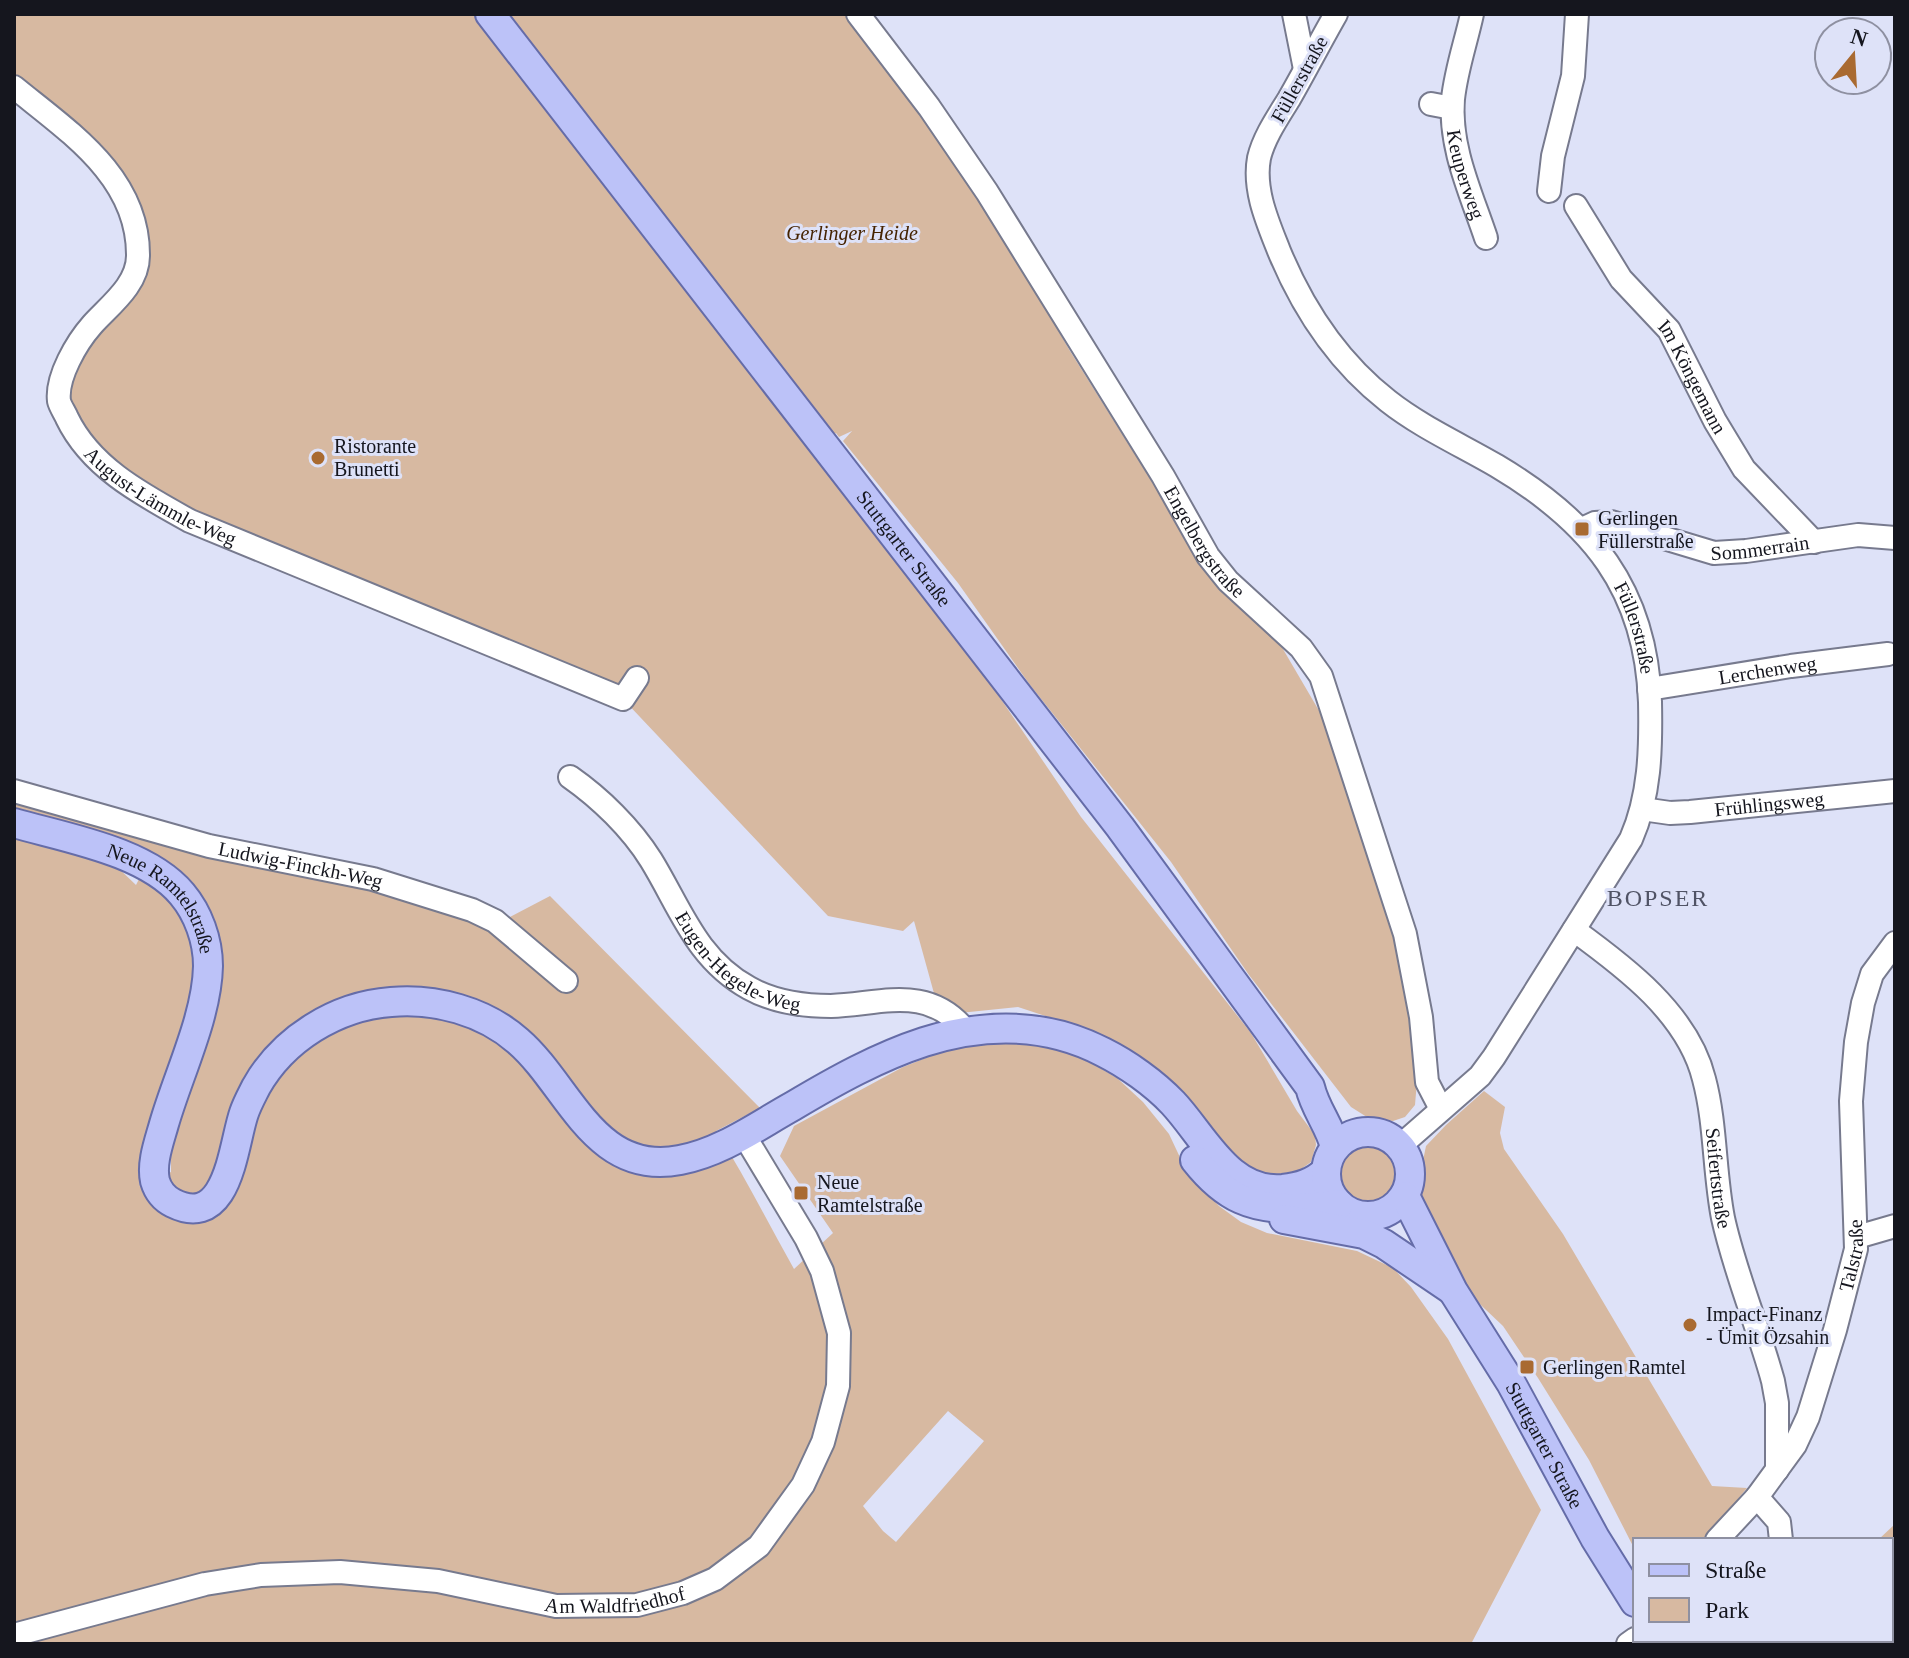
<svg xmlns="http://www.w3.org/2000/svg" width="1909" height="1658" font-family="'Times New Roman',serif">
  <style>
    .green { fill: #d7b9a1; fill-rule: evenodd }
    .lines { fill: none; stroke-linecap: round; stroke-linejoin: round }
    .minor-casing { stroke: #777a8e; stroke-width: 26 }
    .major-casing { stroke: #656ca8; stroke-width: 32 }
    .minor { stroke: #fff; stroke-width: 22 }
    .major { stroke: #bcc2f8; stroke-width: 28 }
    .poi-dot { fill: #a96a31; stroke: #dee2f8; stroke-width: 3 }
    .labels { text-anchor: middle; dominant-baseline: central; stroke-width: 6; stroke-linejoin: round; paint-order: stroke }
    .street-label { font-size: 20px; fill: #15161e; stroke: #dee2f8 }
    .park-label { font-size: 20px; font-style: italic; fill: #452301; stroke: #dee2f8 }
    .poi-label { font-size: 20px; fill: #15161e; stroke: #dee2f8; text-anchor: start }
    .quarter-label { font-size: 24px; letter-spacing: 2px; fill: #505365; stroke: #dee2f8 }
  </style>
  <rect width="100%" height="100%" fill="#dee2f8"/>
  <path class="green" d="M 14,14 L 473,14 L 897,546 L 1081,817 L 1251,1033 L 1297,1111 L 1315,1135 L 1316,1145 L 1311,1162 L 1294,1174 L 1272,1177 L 1247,1169 L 1122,1047 L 1091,1031 L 1018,1007 L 940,1015 L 914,921 L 903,931 L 828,916 L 623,699 L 190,521 L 72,429 L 65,366 L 133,277 L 121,190 L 14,87 Z
    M 505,14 L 858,14 L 1066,328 L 1059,332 L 1070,351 L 1215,582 L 1280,644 L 1328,726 L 1390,899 L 1408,983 L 1418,1069 L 1415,1105 L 1405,1117 L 1393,1121 L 1370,1119 L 1351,1107 L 1249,975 L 1171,862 L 1030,685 L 958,583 L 843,441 L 852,431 L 839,437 L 836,433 L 832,436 Z
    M 14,797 L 375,885 L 493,926 L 550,896 L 760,1108 L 716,1131 C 745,1176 768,1223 794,1269 L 833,1233 L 780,1156 L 794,1126 L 903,1067 L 951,1048 L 996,1039 L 1042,1045 L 1083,1058 L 1117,1078 L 1143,1102 L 1169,1134 L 1185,1168 L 1219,1206 L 1241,1222 L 1267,1233 L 1357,1251 L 1393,1268 L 1411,1287 L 1448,1339 L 1541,1510 L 1471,1644 L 14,1644 L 14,832 L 114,864 L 136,885 L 139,879 L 143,878 C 162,891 184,911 191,934 C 207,991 171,1066 153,1120 C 146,1142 137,1163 140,1187 L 171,1172 L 171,1146 L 221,963 L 218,934 L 205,904 L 14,814 ZM 948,1411 L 984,1441 L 896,1542 L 883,1531 L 863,1506 Z
    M 1484,1091 L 1505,1107 L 1500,1133 L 1504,1149 L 1563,1234 L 1712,1486 L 1747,1488 L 1704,1540 L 1635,1540 L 1635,1550 L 1589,1460 L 1538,1378 L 1503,1326 L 1467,1292 L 1417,1190 L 1426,1146 L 1446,1125 Z
    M1339 1173a30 30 0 1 1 60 0a30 30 0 1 1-60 0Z
    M 1895,1524 L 1895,1644 L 1860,1644 L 1854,1640 L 1891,1640 L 1891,1540 L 1878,1540 Z"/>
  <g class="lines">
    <defs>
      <g id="minor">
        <path id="s1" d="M 858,14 L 929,107 L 987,192 L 1163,476 L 1208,556 L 1228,581 L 1301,648 L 1321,676 L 1405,934 L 1421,1017 L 1427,1082 L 1441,1109"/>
        <path d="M 1294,14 L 1305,69"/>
        <path id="s2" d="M 1336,14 C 1320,42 1305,71 1289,99 C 1278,117 1264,137 1259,158 C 1253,190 1268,223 1279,251 C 1303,309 1338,362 1388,401 C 1421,427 1461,445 1497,466 C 1591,522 1646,589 1650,702 C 1651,749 1650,796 1631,839 L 1494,1057 L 1480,1076 L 1400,1146"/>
        <path id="s3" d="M 1472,14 C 1466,42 1456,70 1453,99 C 1449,147 1471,193 1486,238"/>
        <path id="s4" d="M 14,87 C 69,132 139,177 138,256 C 138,285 109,306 92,325 C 77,342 56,377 59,401 C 60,406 65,413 67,418 C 91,468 143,495 190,521 L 623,699 L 637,678"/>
        <path d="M 1431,104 L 1452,108"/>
        <path d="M 1549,191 L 1553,156 L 1573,76 L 1577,14"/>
        <path id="s5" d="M 1576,206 L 1621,279 L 1669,330 L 1715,421 L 1744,469 L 1814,542"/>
        <path id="s6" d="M 1582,529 L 1595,523 L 1611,522 L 1714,553 L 1746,551 L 1858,535 L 1895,538"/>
        <path id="s7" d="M 1649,689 L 1791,666 L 1888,654"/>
        <path id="s8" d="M 570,777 C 600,798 631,828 651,860 C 680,907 696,959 749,988 C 774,1002 802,1006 831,1006 C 882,1004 928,984 966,1031"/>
        <path id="s9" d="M 14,791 L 209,846 L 373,879 L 472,910 L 495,921 L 566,981"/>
        <path id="s10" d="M 1642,809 L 1670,813 L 1690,812 L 1895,791"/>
        <path id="s11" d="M 1574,930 C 1625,967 1688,1014 1704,1079 C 1716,1124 1714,1172 1723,1218 C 1735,1273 1758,1326 1773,1381 L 1777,1403 L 1777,1470"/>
        <path d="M 1857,1237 L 1895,1226"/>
        <path d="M 1757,1497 L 1779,1522 L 1781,1540"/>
        <path id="s12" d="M 1717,1540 L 1757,1497 L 1795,1445 L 1808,1417 L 1835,1330 L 1856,1249 L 1851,1101 L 1856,1042 L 1863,1003 L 1872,974 L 1895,943"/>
        <path id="s13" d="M 14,1635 L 205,1584 L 261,1575 L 340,1572 L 438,1581 L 556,1606 L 637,1605 L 683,1593 L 715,1579 L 759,1546 L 803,1485 L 823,1442 L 838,1386 L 839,1333 L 822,1271 L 806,1238 L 744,1135"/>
        <path d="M 1773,1640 L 1774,1644"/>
        <path d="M 1628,1644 L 1635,1639"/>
      </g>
      <g id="major">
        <path id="s14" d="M 490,14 L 1120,827 L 1310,1087 C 1315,1109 1330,1126 1335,1147"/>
        <path id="s15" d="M 14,823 C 66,838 146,851 182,894 C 198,913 208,940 208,966 C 207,1017 178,1075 164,1124 C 159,1142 151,1163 155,1181 C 158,1191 165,1199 173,1203 C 229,1231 233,1144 244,1113 C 247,1104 252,1095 256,1087 C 283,1039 336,1006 391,1002 C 435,998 484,1011 518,1041 C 569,1085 594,1177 680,1160 C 722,1152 757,1126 793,1106 C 835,1081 878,1057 924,1042 C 984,1023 1045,1022 1103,1052 C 1127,1064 1154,1083 1173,1103 C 1204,1136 1229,1194 1283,1189 C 1300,1187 1313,1183 1326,1171"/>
        <circle cx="1368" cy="1174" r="42"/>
        <path d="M 1195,1160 C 1225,1198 1252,1210 1301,1208 C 1313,1207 1326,1207 1339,1204"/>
        <path id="s16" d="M 1405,1196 L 1453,1291 L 1511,1383 L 1595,1538 L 1635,1602"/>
        <path d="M 1284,1219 L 1364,1234 L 1384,1244 L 1452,1290"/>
        <path d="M 1658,1640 L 1661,1644"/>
      </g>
    </defs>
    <use href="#minor" class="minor-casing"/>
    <use href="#major" class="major-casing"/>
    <use href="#minor" class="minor"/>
    <use href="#major" class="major"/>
  </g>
  <g class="poi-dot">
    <circle cx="318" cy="458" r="8"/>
    <rect x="1574" y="521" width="16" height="16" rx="4"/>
    <rect x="793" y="1185" width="16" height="16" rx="4"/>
    <circle cx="1690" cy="1325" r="8"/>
    <rect x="1519" y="1359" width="16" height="16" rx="4"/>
  </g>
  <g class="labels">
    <g class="street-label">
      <text transform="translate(1299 79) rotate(-61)">Füllerstraße</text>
      <text stroke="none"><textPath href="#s3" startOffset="164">Keuperweg</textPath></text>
      <text stroke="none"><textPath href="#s5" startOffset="208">Im Köngemann</textPath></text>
      <text stroke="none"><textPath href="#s4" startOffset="532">August-Lämmle-Weg</textPath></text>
      <text stroke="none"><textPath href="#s1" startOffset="632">Engelbergstraße</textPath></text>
      <text stroke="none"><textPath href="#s6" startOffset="184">Sommerrain</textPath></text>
      <text stroke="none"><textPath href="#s14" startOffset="676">Stuttgarter Straße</textPath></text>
      <text stroke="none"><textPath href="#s2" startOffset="794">Füllerstraße</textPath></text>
      <text stroke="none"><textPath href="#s7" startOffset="120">Lerchenweg</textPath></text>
      <text stroke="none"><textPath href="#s10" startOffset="128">Frühlingsweg</textPath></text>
      <text stroke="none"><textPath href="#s9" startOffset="296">Ludwig-Finckh-Weg</textPath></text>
      <text stroke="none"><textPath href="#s15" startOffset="174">Neue Ramtelstraße</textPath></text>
      <text stroke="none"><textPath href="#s8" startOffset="256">Eugen-Hegele-Weg</textPath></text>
      <text stroke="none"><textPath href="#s11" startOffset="302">Seifertstraße</textPath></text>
      <text stroke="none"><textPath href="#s12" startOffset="322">Talstraße</textPath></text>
      <text stroke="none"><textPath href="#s16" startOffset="286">Stuttgarter Straße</textPath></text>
      <text stroke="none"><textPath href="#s13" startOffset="612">Am Waldfriedhof</textPath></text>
    </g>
    <g class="park-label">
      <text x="852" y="233">Gerlinger Heide</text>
    </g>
    <g class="poi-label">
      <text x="334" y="446">Ristorante<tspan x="334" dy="23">Brunetti</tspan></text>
      <text x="1598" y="518">Gerlingen<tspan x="1598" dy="23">Füllerstraße</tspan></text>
      <text x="817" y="1182">Neue<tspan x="817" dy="23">Ramtelstraße</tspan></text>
      <text x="1706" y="1314">Impact-Finanz<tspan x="1706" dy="23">- Ümit Özsahin</tspan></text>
      <text x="1543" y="1367">Gerlingen Ramtel</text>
    </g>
    <g class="quarter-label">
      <text x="1658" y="898">BOPSER</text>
    </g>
  </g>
  <rect width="1909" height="1658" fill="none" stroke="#15161e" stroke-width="32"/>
  <rect x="1633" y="1538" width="260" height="104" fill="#dee2f8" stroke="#8e90a1" stroke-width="2"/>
  <rect x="1649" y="1564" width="40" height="12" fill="#bcc2f8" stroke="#8e90a1" stroke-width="2"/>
  <text x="1705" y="1578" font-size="24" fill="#15161e">Straße</text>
  <rect x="1649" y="1598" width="40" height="24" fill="#d7b9a1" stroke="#8e90a1" stroke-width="2"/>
  <text x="1705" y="1618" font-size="24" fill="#15161e">Park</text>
  <g transform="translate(1853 56) rotate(18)"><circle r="38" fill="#dee2f8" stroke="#8e90a1" stroke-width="2"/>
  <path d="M0-6L14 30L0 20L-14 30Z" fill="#a96a31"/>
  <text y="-12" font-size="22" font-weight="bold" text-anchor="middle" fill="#15161e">N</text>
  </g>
</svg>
